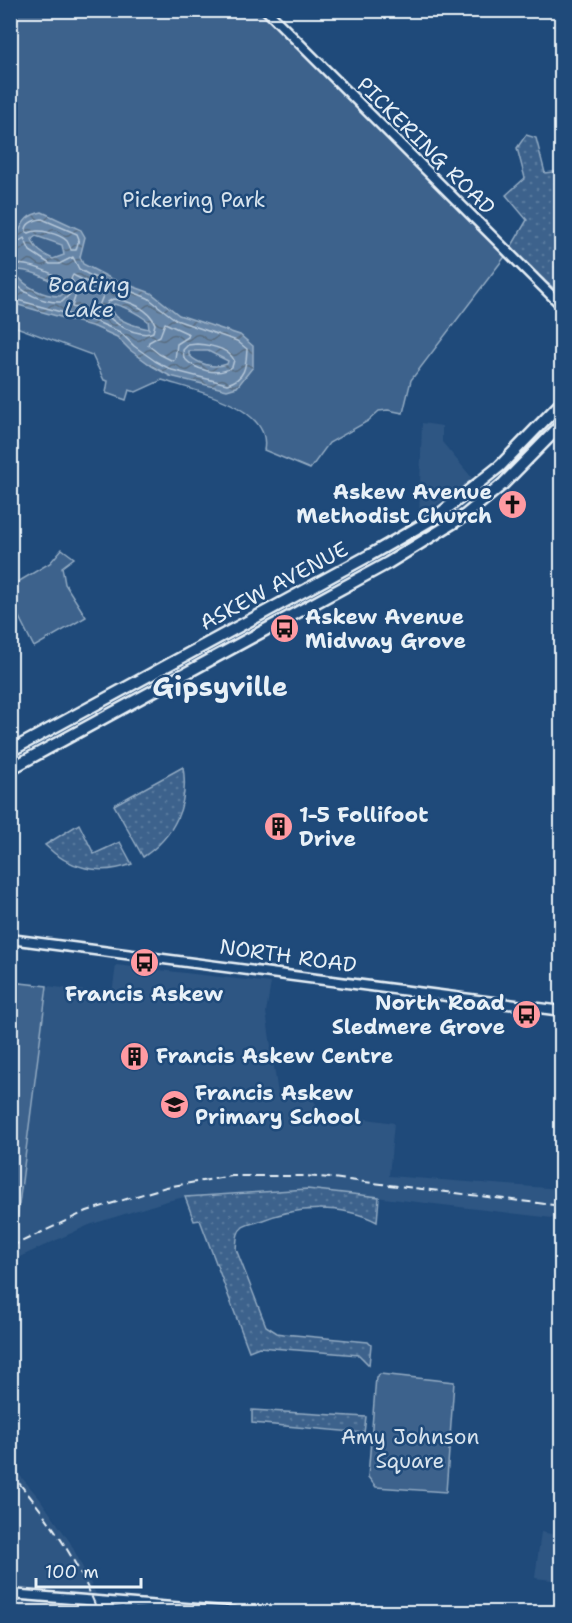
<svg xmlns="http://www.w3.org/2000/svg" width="572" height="1623" font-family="'Shantell Sans',sans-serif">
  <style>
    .built { fill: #2e5683 }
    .grass { fill: url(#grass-dots); stroke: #92aac2; stroke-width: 1.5 }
    .green { fill: #3c628c; stroke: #92aac2; stroke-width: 1.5 }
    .water { fill: url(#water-waves); stroke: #9ab0c7; stroke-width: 1.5; fill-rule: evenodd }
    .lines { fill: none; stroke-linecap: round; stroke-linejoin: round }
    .shore { stroke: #b4c6d8; stroke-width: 1.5 }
    .minor-casing { stroke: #e8f1f8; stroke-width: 13 }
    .major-casing { stroke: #e8f1f8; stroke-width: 15 }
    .minor { stroke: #1f4a7a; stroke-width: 8 }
    .major { stroke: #1f4a7a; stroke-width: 10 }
    .rail { stroke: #e8f1f8; stroke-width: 2; stroke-dasharray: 9 4.5; stroke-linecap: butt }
    .labels { text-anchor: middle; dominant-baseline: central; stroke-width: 5; stroke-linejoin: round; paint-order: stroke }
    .street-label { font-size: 21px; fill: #e8f1f8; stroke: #1f4a7a }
    .park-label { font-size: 21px; fill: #d7e3ed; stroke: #1f4a7a }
    .poi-label { font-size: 21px; font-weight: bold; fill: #e8f1f8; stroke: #1f4a7a; text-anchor: start }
    .water-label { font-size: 22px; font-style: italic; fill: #d4e1ec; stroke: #1f4a7a }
    .district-label { font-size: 27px; font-weight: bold; fill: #e8f1f8; stroke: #1f4a7a }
  </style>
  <defs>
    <pattern id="grass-dots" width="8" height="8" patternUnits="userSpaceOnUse" patternTransform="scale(1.5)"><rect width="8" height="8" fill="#3c628c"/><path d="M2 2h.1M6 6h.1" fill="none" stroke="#58799d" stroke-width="1.8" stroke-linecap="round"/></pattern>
    <pattern id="water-waves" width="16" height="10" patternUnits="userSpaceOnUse" patternTransform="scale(1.5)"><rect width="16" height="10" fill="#6685a7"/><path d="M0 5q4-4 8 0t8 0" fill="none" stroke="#596d82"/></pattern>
  </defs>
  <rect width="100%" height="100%" fill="#1f4a7a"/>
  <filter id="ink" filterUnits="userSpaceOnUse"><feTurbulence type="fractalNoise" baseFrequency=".0167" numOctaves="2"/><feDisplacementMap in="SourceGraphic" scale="12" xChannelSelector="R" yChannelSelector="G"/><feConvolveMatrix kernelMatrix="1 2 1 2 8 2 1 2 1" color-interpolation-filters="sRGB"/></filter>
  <g filter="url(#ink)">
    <path class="built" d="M 422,423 L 442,426 L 442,442 L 473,479 L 419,517 Z
      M 116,965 L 271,983 L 266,1012 L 278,1094 L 287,1092 L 303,1094 L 313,1100 L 321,1110 L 333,1114 L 394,1123 L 389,1176 L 561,1189 L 561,1219 L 307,1189 L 194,1195 L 167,1201 L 89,1225 L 11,1261 L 11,1238 L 15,1236 L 47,986 L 112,994 Z
      M 10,1464 L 40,1499 L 70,1542 L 95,1592 L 103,1612 L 13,1612 L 14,1601 L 10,1600 Z
      M 541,1532 L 561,1536 L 561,1581 L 535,1578 Z"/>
    <path class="grass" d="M 526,135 L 536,138 L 545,173 L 561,171 L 561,293 L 507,254 L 527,220 L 506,195 L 525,178 L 517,148 Z
      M 183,767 C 189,804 175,836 143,857 L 114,805 Z
      M 79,824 L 94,854 L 120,842 L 132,864 C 100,876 69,869 45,845 Z
      M 307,1189 L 379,1197 L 377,1222 C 341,1204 296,1206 260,1221 C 255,1223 247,1224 243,1227 C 236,1232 237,1241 236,1249 L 266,1326 L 277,1333 L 284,1334 L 368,1342 L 371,1345 L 369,1365 L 359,1355 L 259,1347 L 249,1351 L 200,1220 L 194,1221 L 185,1197 Z
      M 252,1410 L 366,1417 L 364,1433 L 252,1423 Z"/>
    <path class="green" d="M 10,11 L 263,11 L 507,254 L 411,380 L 403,413 L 388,410 L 379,411 L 368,421 L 329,443 L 310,469 L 264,450 C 273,406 192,390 162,380 L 136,392 L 129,390 L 126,400 L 106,393 L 108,381 L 104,380 L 92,355 L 11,325 Z
      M 62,549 L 74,558 L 62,567 L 65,584 L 86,617 L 34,647 L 11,601 L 11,586 L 50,563 Z
      M 11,982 L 47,986 L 15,1236 L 11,1237 Z
      M 380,1374 L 454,1382 L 446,1492 L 376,1487 L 368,1477 L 376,1377 Z"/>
    <path class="water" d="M 42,212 L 81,230 L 85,237 L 80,257 L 83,264 L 112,279 L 151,293 L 179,315 L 240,335 L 253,346 L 253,367 L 237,387 L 227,390 L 170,376 L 152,366 L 130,350 L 117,337 L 95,327 L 11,303 L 11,239 C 27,229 16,218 42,212 ZM 36,236 L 62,245 L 64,255 L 53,259 C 43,254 35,250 32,239 ZM 18,270 C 34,271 55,280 64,293 L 60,296 C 43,296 25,287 15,273 ZM 114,304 C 127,307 137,313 148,321 L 149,329 C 136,326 119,322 111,311 ZM 189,351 L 208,351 L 228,361 L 227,364 C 214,369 198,364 189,355 Z"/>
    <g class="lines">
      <path class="shore" d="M 42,219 L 77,234 L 79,239 L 76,250 L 71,250 C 71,249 68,243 67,241 C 60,234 38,228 29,233 L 26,232 C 25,223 34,220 42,219 Z
        M 10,244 L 15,244 L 24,238 L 30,251 L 50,264 L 59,264 L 73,257 L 79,269 L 91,276 L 148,298 L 176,320 L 237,341 L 247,349 C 246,365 246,379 227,384 L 172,370 L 155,361 L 134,346 L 120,332 L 97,322 L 10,298
        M 10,270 L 18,264 C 34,265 68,276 70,294 L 62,302 C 43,303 21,293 10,277
        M 73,275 L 105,291 L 96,313 L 72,307 C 75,293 81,293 71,279 Z
        M 113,299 C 128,300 150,309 155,324 L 153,332 C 141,339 108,323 105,310 L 108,302 Z
        M 165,323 L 189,334 L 188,337 L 177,344 L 175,359 L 173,361 L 159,354 L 148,345 L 149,342 L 160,336 Z
        M 197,344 C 210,345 228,348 234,360 L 232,367 C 218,377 195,370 184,358 L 183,350 L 188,345 Z"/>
      <defs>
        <path id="minor" d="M 266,10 L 562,306
          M 10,939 L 562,1011
          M 10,1594 L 235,1612"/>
        <path id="major" d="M 10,751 L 370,555 L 436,517 L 500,466 L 562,402
          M 10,769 L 388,563 L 464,516 L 503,484 L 562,424"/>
      </defs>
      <use href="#minor" class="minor-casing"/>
      <use href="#major" class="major-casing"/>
      <use href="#minor" class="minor"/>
      <use href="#major" class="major"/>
      <path class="rail" d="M 10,1247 L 87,1211 L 166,1187 L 232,1176 L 305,1176 L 332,1178 L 562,1206
        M 10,1473 C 47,1514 78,1561 98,1612"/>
    </g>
  </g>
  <defs>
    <symbol id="church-disc" viewBox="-11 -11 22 22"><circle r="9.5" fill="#ff9aa2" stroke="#1f4a7a"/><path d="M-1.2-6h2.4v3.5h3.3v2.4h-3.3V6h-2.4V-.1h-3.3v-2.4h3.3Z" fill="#111"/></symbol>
    <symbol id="bus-disc" viewBox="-11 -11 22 22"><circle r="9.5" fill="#ff9aa2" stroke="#1f4a7a"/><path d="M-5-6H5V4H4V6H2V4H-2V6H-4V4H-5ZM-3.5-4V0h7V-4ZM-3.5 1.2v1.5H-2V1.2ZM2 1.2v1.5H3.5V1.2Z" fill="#111"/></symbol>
    <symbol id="building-disc" viewBox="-11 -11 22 22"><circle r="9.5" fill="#ff9aa2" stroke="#1f4a7a"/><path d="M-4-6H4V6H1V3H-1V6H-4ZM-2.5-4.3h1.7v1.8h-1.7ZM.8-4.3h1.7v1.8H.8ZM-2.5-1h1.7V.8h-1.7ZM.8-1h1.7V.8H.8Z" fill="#111"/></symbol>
    <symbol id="school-disc" viewBox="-11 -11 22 22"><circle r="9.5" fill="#ff9aa2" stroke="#1f4a7a"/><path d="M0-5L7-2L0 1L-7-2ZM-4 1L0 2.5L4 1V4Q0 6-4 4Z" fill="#111"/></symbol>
  </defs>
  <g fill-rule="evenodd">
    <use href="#church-disc" x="496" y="488" width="33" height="33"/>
    <use href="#bus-disc" x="268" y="612" width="33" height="33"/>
    <use href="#building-disc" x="262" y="810" width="33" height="33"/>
    <use href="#bus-disc" x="128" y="946" width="33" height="33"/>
    <use href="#bus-disc" x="510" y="998" width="33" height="33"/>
    <use href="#building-disc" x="118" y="1040" width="33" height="33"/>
    <use href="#school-disc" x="158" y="1088" width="33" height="33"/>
  </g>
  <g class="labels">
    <g class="street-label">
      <text transform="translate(426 146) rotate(45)">PICKERING ROAD</text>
      <text transform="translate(274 586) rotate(-28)">ASKEW AVENUE</text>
      <text transform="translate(288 956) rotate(8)">NORTH ROAD</text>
    </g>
    <g class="park-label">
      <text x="194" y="200">Pickering Park</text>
      <text x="410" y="1437">Amy Johnson<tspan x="410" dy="24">Square</tspan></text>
    </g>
    <g class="poi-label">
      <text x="492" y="492" text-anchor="end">Askew Avenue<tspan x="492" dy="24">Methodist Church</tspan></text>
      <text x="305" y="617">Askew Avenue<tspan x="305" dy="24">Midway Grove</tspan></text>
      <text x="299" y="815">1-5 Follifoot<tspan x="299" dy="24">Drive</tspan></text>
      <text x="144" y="994" text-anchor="middle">Francis Askew</text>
      <text x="505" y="1003" text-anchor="end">North Road<tspan x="505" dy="24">Sledmere Grove</tspan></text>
      <text x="156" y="1056">Francis Askew Centre</text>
      <text x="195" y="1093">Francis Askew<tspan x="195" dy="24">Primary School</tspan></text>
    </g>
    <g class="water-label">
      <text x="89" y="284">Boating<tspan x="89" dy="25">Lake</tspan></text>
    </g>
    <g class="district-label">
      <text x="220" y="686">Gipsyville</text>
    </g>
  </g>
  <rect width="572" height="1623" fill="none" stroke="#1f4a7a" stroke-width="36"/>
  <rect x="18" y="18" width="536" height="1587" fill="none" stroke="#e8f1f8" stroke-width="2" filter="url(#ink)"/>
  <path d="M36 1578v9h105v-9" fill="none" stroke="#e8f1f8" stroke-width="3"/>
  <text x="45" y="1578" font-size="18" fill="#e8f1f8" stroke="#1f4a7a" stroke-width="4.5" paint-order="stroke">100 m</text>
</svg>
